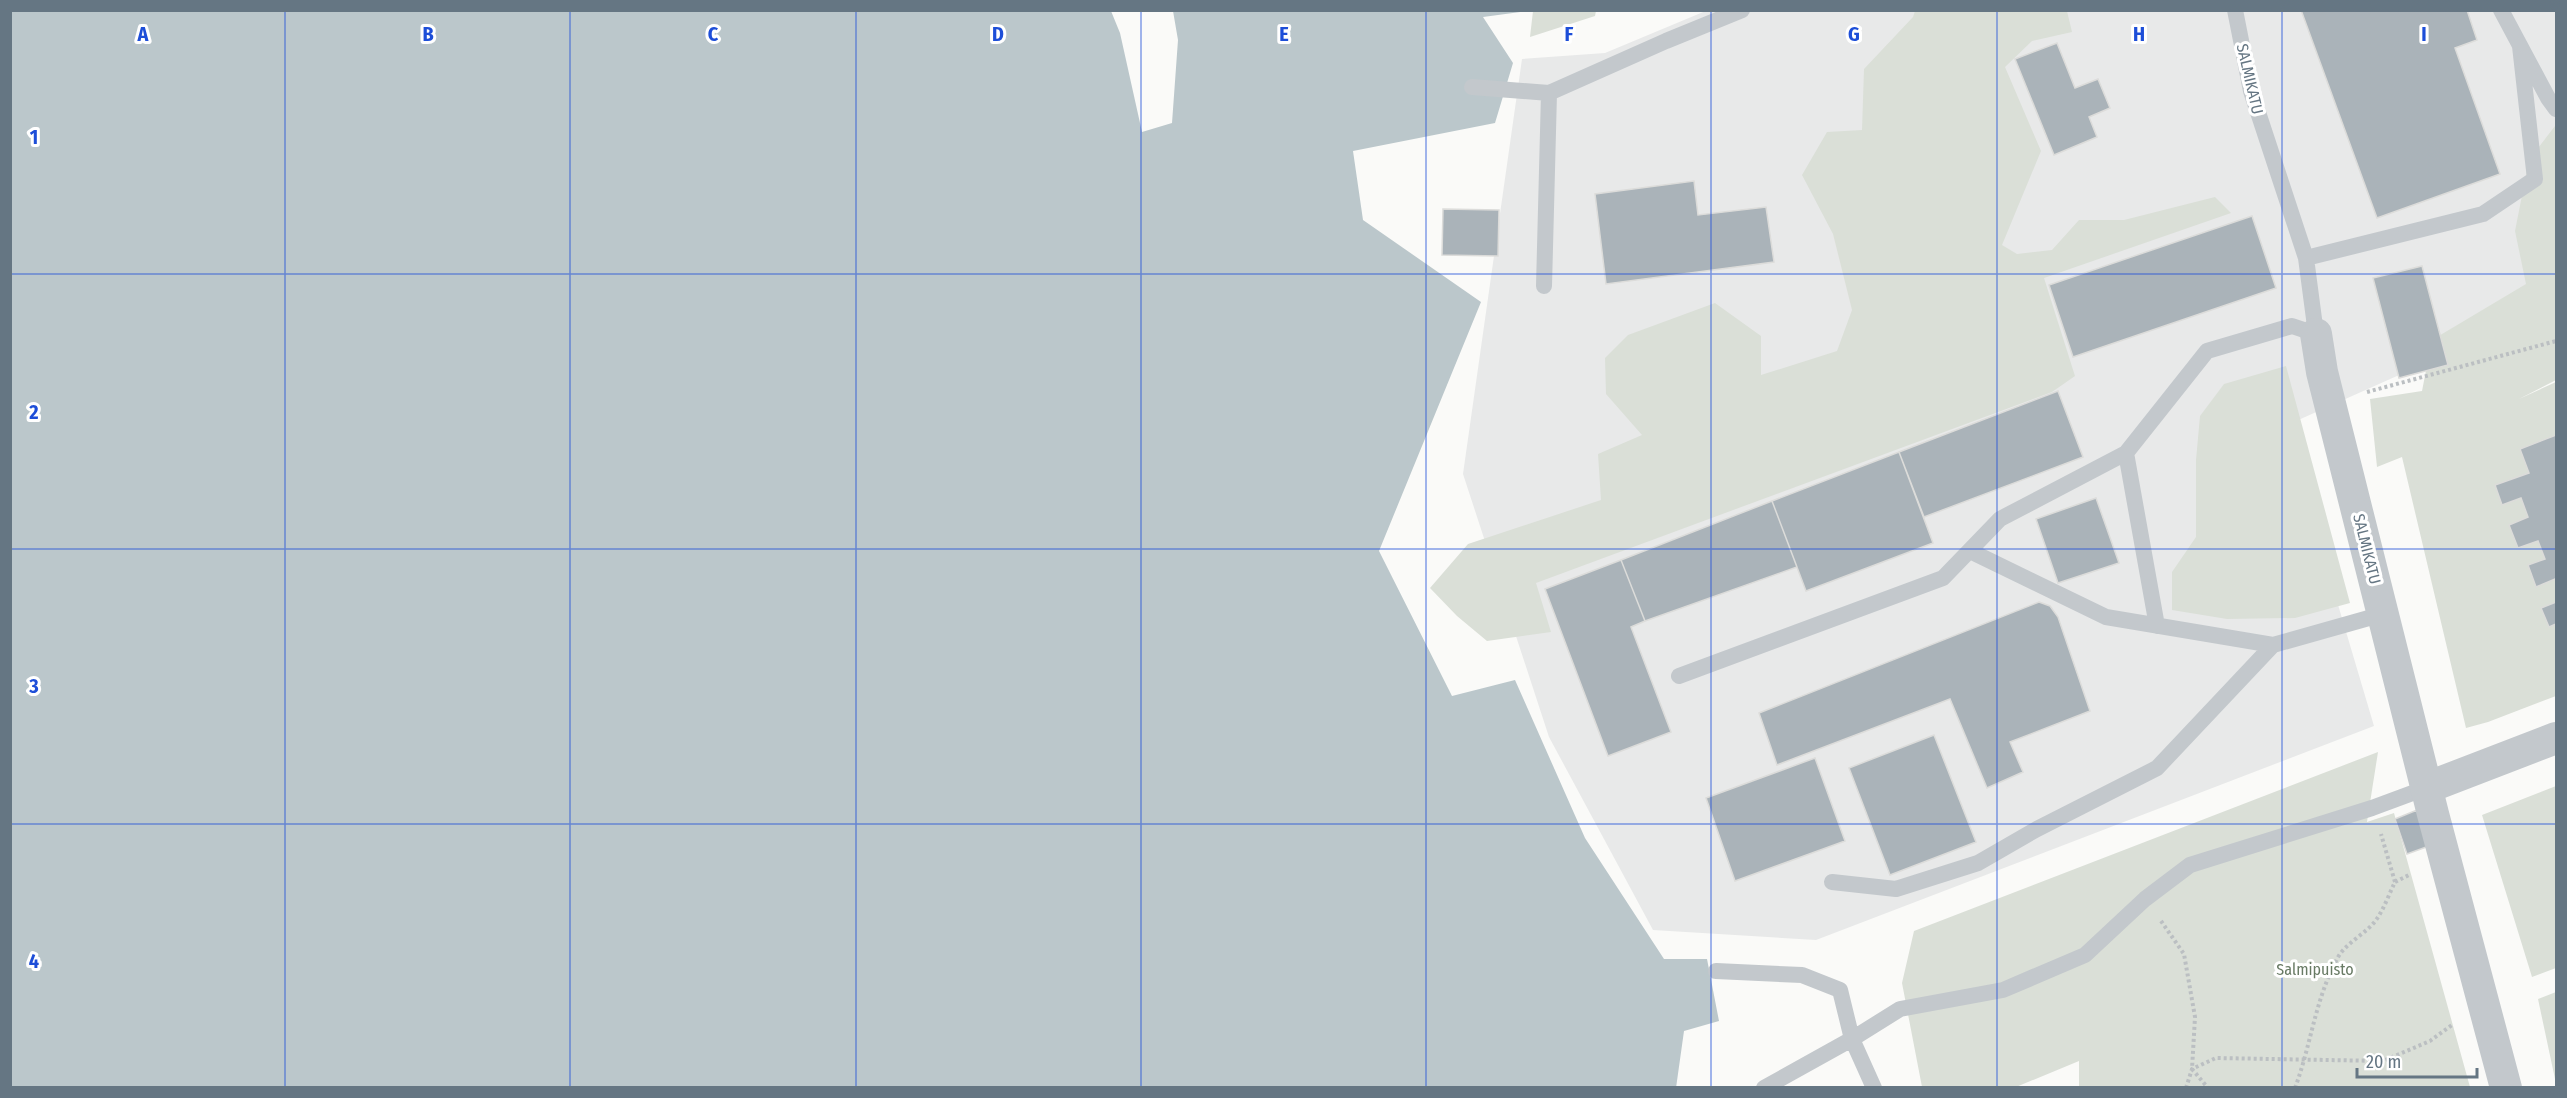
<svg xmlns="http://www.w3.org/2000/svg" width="2567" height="1098" font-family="'Fira Sans Condensed',sans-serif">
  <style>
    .built { fill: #e8e9e9 }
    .green { fill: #dadfd7 }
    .water { fill: #bbc7cb }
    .building { fill: #aab3b9; stroke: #dcdcda; stroke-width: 1.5 }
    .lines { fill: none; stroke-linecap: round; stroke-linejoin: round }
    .path { stroke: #bbbfc2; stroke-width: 4; stroke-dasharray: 3 3; stroke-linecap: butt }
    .lane { stroke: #c3c8cc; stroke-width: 16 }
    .street { stroke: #c3c8cc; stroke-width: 32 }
    .grid { fill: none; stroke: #1d4ed8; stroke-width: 1.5; stroke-opacity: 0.55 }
    .labels { text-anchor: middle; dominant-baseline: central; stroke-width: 6; stroke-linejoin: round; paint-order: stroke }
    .street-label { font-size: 16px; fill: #657683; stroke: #fff }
    .park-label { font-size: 16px; fill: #687a64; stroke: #fff }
    .grid-label { font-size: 20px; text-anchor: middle; font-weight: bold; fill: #1d4ed8; stroke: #fff; stroke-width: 6; stroke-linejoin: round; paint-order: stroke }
  </style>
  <rect width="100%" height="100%" fill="#fafaf8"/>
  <path class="built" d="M 1708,10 L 2556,11 L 2556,305 L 2285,426 L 2374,726 L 1816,940 L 1653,930 L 1549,737 L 1463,474 L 1522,59 L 1605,53 Z"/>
  <path class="green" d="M 1533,11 L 1533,10 L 1596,11 L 1595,16 L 1530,37 Z
    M 1915,11 L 2067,11 L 2072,32 L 2032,41 L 2005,67 L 2041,151 L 2002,245 L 2017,254 L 2052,250 L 2079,220 L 2124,220 L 2215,197 L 2231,213 L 2044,278 L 2075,376 L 2052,392 L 1536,583 L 1551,632 L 1487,641 L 1457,616 L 1430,588 L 1468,544 L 1601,500 L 1598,454 L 1642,435 L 1606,394 L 1605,358 L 1628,335 L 1715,303 L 1761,336 L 1761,375 L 1837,351 L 1852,310 L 1833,234 L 1802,175 L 1827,132 L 1862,130 L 1864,69 L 1913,17 Z
    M 2555,126 L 2556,130 L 2556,380 L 2519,399 L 2556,382 L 2556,696 L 2488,722 L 2466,728 L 2402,457 L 2377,467 L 2370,399 L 2422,391 L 2432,340 L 2526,284 L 2515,231 L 2529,160 Z
    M 2286,366 L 2350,603 L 2295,618 L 2227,619 L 2172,610 L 2172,572 L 2196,537 L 2196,460 L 2200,416 L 2224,384 Z
    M 2378,752 L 2367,822 L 2394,813 L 2470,1087 L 2079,1087 L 2079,1061 L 2016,1087 L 1922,1087 L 1902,983 L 1914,931 Z
    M 2556,786 L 2556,968 L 2532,977 L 2482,815 Z
    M 2556,992 L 2556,1079 L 2555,1079 L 2538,999 Z"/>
  <path class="water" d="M 10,11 L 1111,11 L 1120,33 L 1142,132 L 1172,123 L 1178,40 L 1173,11 L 1527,11 L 1483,17 L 1513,63 L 1495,123 L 1353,151 L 1363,220 L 1481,302 L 1379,551 L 1452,696 L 1515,680 L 1585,838 L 1664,959 L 1707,959 L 1719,1021 L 1684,1031 L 1676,1088 L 11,1087 Z"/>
  <path class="building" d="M 2301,10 L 2467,10 L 2477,40 L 2455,48 L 2500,174 L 2377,218 Z
    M 2057,43 L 2075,88 L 2098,79 L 2110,108 L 2089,117 L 2097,137 L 2054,155 L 2015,59 Z
    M 1694,181 L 1698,215 L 1766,207 L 1774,262 L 1606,284 L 1595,194 Z
    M 1443,209 L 1499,210 L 1498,256 L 1442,255 Z
    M 2252,216 L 2276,288 L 2073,357 L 2049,285 Z
    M 2422,266 L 2448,365 L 2399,378 L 2373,278 Z
    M 2058,391 L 2083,457 L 1924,517 L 1899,452 Z
    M 2556,435 L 2556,583 L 2555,579 L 2536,587 L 2528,565 L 2545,559 L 2538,541 L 2518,548 L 2509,525 L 2528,517 L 2521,498 L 2502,505 L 2495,485 L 2529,473 L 2520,449 Z
    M 1899,452 L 1933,543 L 1806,591 L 1772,501 Z
    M 2096,498 L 2119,563 L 2058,583 L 2036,519 Z
    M 1772,501 L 1797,567 L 1645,621 L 1621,560 Z
    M 1621,560 L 1645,621 L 1631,627 L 1671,732 L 1608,756 L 1545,589 Z
    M 2039,602 L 2050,606 L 2058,617 L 2090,711 L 2010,742 L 2023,772 L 1987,788 L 1950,699 L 1777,765 L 1759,713 Z
    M 2556,602 L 2556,624 L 2549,627 L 2541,608 Z
    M 1934,735 L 1976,842 L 1890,875 L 1849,768 Z
    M 1815,758 L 1845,841 L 1735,881 L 1706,798 Z
    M 2417,810 L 2429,846 L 2407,854 L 2395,819 Z"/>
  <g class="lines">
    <path class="path" d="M 2367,392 L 2556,341
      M 2395,882 L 2411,874
      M 2161,921 L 2184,954 L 2195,1017 L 2192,1069 L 2208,1088
      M 2186,1088 L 2192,1069 L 2216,1058 L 2383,1061 L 2430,1041 L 2452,1025
      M 2295,1088 C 2311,1045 2315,1000 2337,959 C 2345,943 2366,934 2376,920 C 2384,909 2389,894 2395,882 L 2381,834"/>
    <path class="lane" d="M 2501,10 L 2548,98 L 2556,109
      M 1472,87 L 1549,93 L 1666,41 L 1742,10
      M 2306,258 L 2483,214 L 2535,179 L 2520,46
      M 1544,286 L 1549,93
      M 2126,453 L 2157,626
      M 1970,551 L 2106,617 L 2273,645 L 2383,614
      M 1679,676 L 1943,578 L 2000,519 L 2126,453 L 2207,351 L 2292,326 L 2316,334 L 2306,258 L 2251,91 L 2235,10
      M 1832,882 L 1896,889 L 1978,863 L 2037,829 L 2157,768 L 2273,645
      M 1716,971 L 1802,975 L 1840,990 L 1852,1039 L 1764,1088
      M 1874,1088 L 1852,1039 L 1900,1009 L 2003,990 L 2085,955 L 2145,899 L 2190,865 L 2372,808 L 2426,788"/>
    <path class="street" d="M 2316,334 L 2322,372 L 2433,814 L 2506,1088
      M 2426,788 L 2556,738"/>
  </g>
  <path class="grid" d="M 285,10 L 285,1088M 570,10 L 570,1088M 856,10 L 856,1088M 1141,10 L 1141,1088M 1426,10 L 1426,1088M 1711,10 L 1711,1088M 1997,10 L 1997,1088M 2282,10 L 2282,1088M 10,274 L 2556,274M 10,549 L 2556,549M 10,824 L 2556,824"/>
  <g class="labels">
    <g class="street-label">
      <text transform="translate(2250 79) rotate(77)">SALMIKATU</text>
      <text transform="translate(2367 549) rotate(76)">SALMIKATU</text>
    </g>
    <g class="park-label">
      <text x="2315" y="969">Salmipuisto</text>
    </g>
  </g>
  <g class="grid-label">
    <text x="143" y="41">A</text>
    <text x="428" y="41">B</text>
    <text x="713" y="41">C</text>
    <text x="998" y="41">D</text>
    <text x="1284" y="41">E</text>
    <text x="1569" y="41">F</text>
    <text x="1854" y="41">G</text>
    <text x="2139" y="41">H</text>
    <text x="2424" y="41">I</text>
    <text x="34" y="144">1</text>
    <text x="34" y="419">2</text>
    <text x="34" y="693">3</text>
    <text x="34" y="968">4</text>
  </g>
  <rect width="2567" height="1098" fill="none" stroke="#657683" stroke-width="24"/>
  <path d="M2357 1068v9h120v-9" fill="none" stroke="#657683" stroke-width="3"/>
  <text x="2366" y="1068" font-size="18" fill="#657683" stroke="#ffffff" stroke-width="4.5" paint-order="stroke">20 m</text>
</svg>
